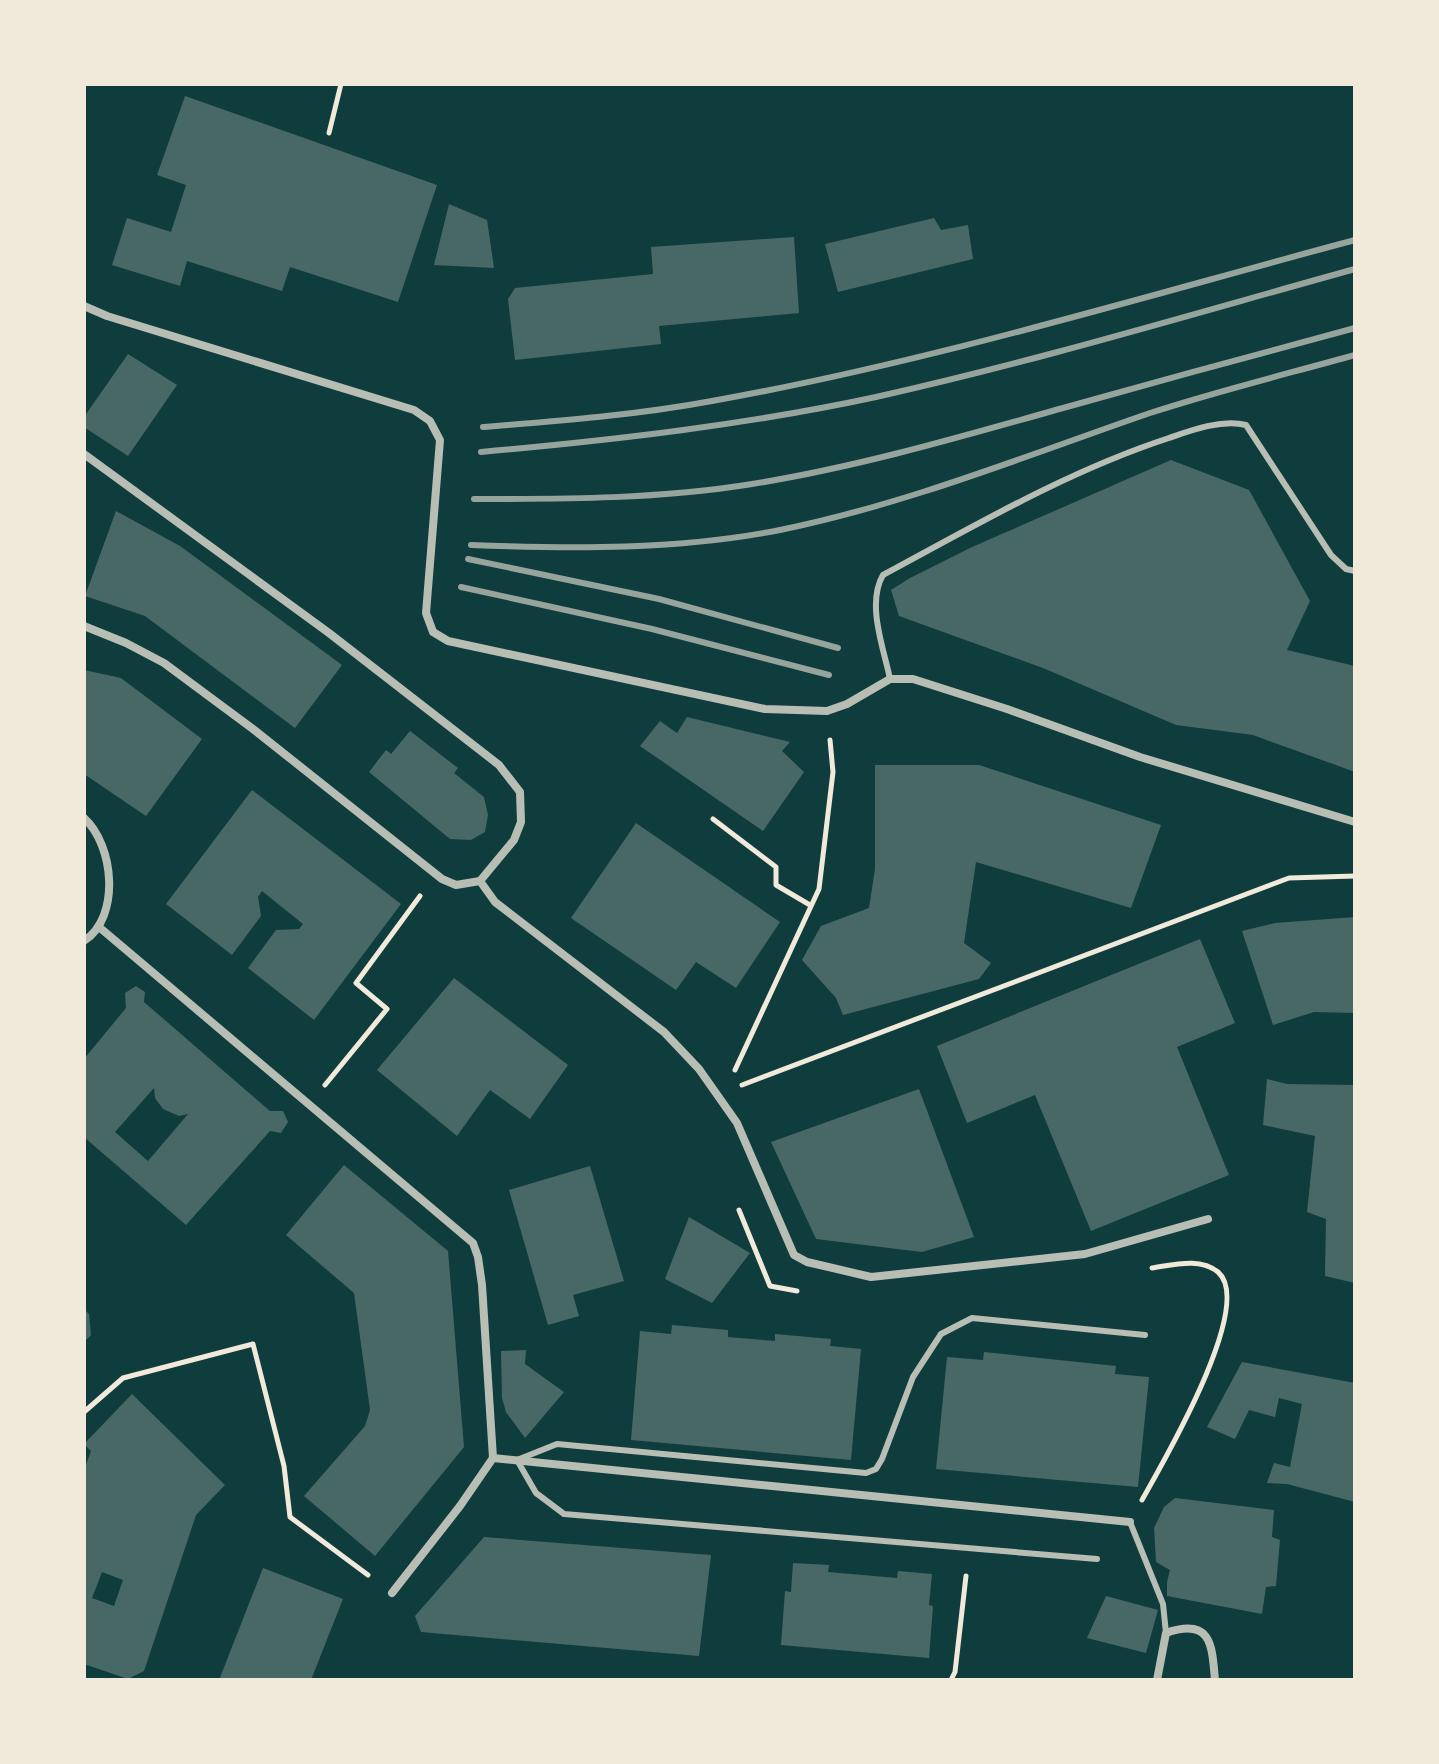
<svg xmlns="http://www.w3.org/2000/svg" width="1439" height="1764" font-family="Figtree,sans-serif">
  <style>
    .building { fill: #486865; fill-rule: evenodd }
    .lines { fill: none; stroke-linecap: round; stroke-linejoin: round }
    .path { stroke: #f1e9da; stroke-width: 5 }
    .service { stroke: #b8beb3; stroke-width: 6 }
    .minor { stroke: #b8beb3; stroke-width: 8 }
    .rail { stroke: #97a49c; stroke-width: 6 }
  </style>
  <rect width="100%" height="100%" fill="#0f3d3e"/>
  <path class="building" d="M 185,96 L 437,185 L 398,302 L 290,267 L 282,291 L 187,261 L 180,286 L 112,265 L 127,218 L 171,232 L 186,185 L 157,175 Z
    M 449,204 L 487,220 L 494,268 L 434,265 Z
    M 934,218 L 941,230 L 968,225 L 973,259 L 838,292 L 825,244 Z
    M 794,237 L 799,313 L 659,326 L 661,344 L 515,360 L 508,299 L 515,288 L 653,274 L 651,247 Z
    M 128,354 L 177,385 L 128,456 L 84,427 L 84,417 Z
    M 1171,460 L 1249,490 L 1310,601 L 1287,650 L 1355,666 L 1355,772 L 1253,735 L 1176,725 L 1043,668 L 899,616 L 891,590 L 910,578 L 972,547 Z
    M 116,511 L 180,546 L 342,665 L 295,728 L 145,616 L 85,596 Z
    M 84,670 L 121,678 L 202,739 L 146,816 L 84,774 Z
    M 687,717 L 790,742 L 782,751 L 804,772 L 763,831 L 640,746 L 660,721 L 677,733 Z
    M 410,731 L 458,768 L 454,773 L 484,797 L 488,815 L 485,832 L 471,840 L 450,839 L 369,772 L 386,750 L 391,754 Z
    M 875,765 L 979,765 L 1161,825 L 1131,908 L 976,862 L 964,943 L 991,963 L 979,979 L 843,1015 L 836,998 L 802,960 L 821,926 L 869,908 L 875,869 Z
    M 252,790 L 401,904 L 314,1020 L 248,968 L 276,930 L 299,929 L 303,924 L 262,891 L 258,897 L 261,916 L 232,955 L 166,904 Z
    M 636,823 L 780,922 L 736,988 L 696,962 L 676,990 L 571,918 Z
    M 1355,917 L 1355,1013 L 1314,1012 L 1273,1025 L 1242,931 L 1275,923 Z
    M 1200,939 L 1235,1023 L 1177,1047 L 1229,1175 L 1091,1231 L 1035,1095 L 967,1123 L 937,1046 Z
    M 454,978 L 568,1065 L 530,1119 L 490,1090 L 457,1136 L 377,1070 Z
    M 136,986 L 145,992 L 144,1002 L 270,1111 L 283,1111 L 288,1122 L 281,1133 L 270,1131 L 186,1225 L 84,1137 L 84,1059 L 126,1008 L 125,993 ZM 154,1088 L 155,1098 L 163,1109 L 179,1116 L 188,1114 L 148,1161 L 115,1132 Z
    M 1267,1079 L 1287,1084 L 1355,1085 L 1355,1283 L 1325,1276 L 1326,1219 L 1307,1212 L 1315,1136 L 1263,1125 Z
    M 919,1089 L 974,1237 L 922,1252 L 816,1239 L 771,1142 Z
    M 344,1165 L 448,1251 L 464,1447 L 375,1556 L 304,1496 L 365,1426 L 370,1410 L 354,1293 L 286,1235 Z
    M 590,1166 L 624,1281 L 573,1295 L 579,1316 L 548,1325 L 509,1190 Z
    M 689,1217 L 750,1253 L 712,1303 L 665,1279 Z
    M 84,1309 L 89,1314 L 91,1335 L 84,1342 Z
    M 672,1325 L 728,1330 L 728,1337 L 775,1341 L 775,1334 L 831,1339 L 830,1346 L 861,1349 L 851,1460 L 631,1440 L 640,1331 L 671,1334 Z
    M 526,1350 L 525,1364 L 564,1392 L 525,1438 L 506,1412 L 502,1398 L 501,1351 Z
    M 984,1352 L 1116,1366 L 1115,1374 L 1149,1377 L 1138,1487 L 936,1469 L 947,1357 L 983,1360 Z
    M 1242,1362 L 1355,1383 L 1355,1502 L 1287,1484 L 1267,1483 L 1274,1463 L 1290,1467 L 1302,1404 L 1279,1398 L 1275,1417 L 1249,1410 L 1235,1439 L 1207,1427 Z
    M 132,1394 L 225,1485 L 196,1515 L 144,1671 L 128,1679 L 84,1664 L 84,1470 L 91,1451 L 84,1444 ZM 102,1572 L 123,1580 L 114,1606 L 92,1598 Z
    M 1175,1498 L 1274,1510 L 1272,1537 L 1280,1540 L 1276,1586 L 1266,1587 L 1262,1614 L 1167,1596 L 1167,1582 L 1170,1570 L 1156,1562 L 1154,1528 L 1164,1507 Z
    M 484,1537 L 711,1555 L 699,1656 L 421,1632 L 415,1616 Z
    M 793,1563 L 829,1565 L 828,1572 L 897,1578 L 898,1571 L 932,1574 L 929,1605 L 933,1606 L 929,1658 L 781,1645 L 785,1591 L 791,1592 Z
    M 263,1568 L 343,1599 L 311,1680 L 219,1680 Z
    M 1106,1596 L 1158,1610 L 1146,1653 L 1087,1638 Z"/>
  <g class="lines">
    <path class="path" d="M 329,133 L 341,84
      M 713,819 L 776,867 L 776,885 L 810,905
      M 735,1070 L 819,889 L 833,772 L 830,740
      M 325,1085 L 387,1009 L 356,983 L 420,896
      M 742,1085 L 1289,878 L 1355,876
      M 739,1210 L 770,1286 L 797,1291
      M 84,1412 L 123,1378 L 253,1344 L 284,1466 L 290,1517 L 368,1575
      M 1142,1500 C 1162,1464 1256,1305 1218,1272 C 1200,1257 1173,1265 1152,1268
      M 951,1680 L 955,1672 L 966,1576"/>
    <path class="service" d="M 890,679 C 884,649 866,604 883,575 C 976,525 1068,471 1169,438 C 1192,430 1222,419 1246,425 L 1331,555 L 1346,569 L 1355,571
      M 1130,1522 L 1163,1604 L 1166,1633
      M 1097,1559 L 564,1514 L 536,1493 L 517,1460 L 557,1444 L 866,1473 L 876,1469 L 882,1459 L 913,1377 L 941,1334 L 972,1318 L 1145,1335"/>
    <path class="minor" d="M 84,306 L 107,316 L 414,410 L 430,421 L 440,440 L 426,613 L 433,632 L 448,641 L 765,709 L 827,711 L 847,704 L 890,679 L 913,679 L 1007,709 L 1140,757 L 1355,822
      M 84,454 L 329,633 L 499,765 L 520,792 L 521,822 L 514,840 L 480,881 L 456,885 L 442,879 L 253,729 L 164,663 L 126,643 L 84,626
      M 84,818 C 114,845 121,917 84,941
      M 480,881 L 495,902 L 664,1032 L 699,1069 L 737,1123 L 794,1255 L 807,1262 L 871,1277 L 1085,1254 L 1208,1219
      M 99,927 L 473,1243 L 478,1257 L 482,1285 L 493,1458 L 1130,1522
      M 392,1593 L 460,1506 L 493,1458
      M 1157,1680 L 1166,1633 C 1212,1617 1212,1646 1215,1680"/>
    <path class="rail" d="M 483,427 C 559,421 637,415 712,401 C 930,362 1142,297 1355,240
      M 481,452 C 614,440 746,425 876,397 C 1037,361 1196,313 1355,269
      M 474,499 C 567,499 660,499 752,484 C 858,467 960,437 1063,408 C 1160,381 1258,354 1355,328
      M 471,545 C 573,549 678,550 780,530 C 907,504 1028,455 1150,413 C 1217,391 1287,374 1355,355
      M 468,559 L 659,599 L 838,648
      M 461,587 L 652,629 L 829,675"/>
  </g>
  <rect width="1439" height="1764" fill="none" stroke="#f1e9da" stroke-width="172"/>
</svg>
